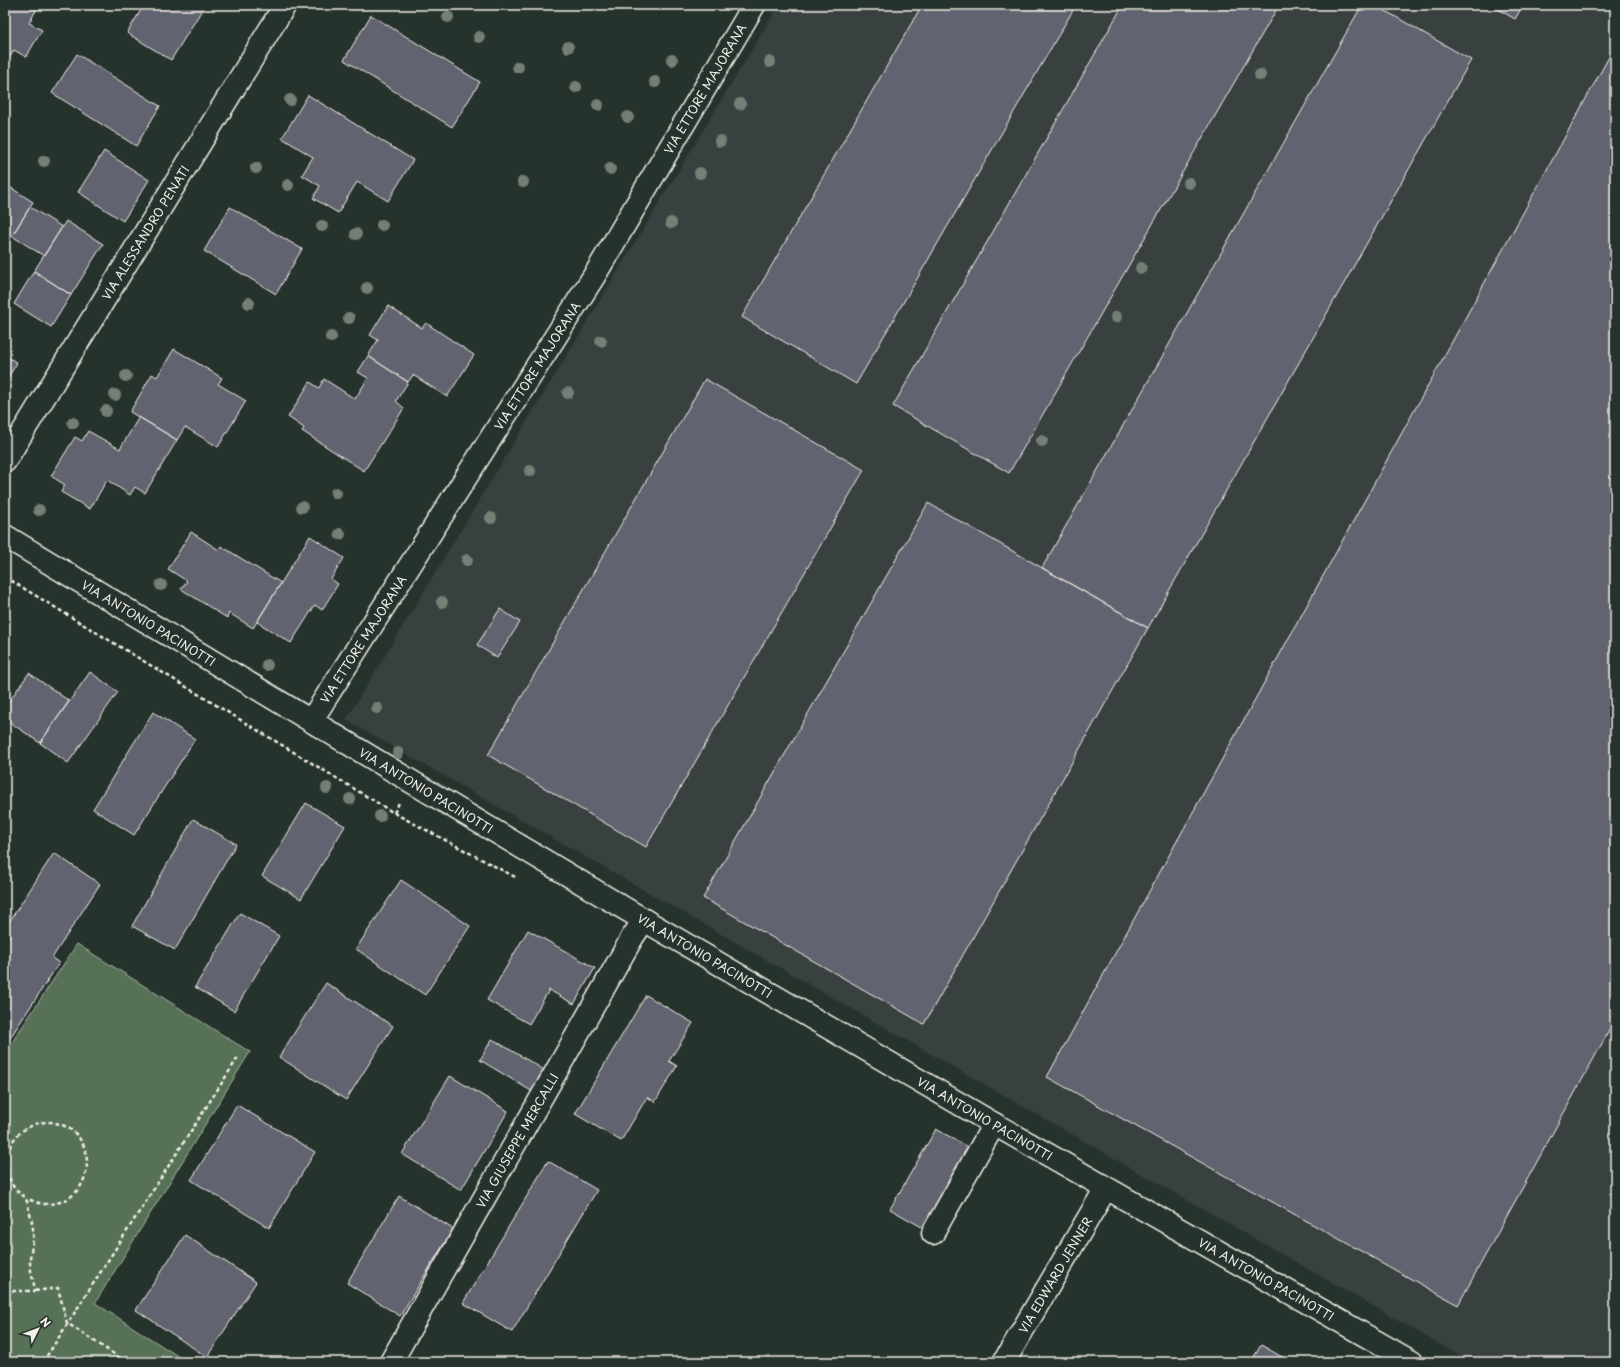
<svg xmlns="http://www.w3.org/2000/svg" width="1620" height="1367" font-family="'Playpen Sans',sans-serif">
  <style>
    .built { fill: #384141 }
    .green { fill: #567157; stroke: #a5b1a0 }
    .building { fill: #626370; stroke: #f4f1e8 }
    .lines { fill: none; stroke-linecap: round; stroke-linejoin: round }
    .minor-casing { stroke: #f4f1e8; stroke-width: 25 }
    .path { stroke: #f4f1e8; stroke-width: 2.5; stroke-dasharray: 4 3; stroke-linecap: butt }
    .minor { stroke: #26332d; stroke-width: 22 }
    .tree { fill: #757f74 }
    .labels { text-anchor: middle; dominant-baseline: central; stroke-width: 3; stroke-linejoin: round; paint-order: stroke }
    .street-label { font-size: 12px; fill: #f4f1e8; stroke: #26332d }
  </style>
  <rect width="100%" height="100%" fill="#26332d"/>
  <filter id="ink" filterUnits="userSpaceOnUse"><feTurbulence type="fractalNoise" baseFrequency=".025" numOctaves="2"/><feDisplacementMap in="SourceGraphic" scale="8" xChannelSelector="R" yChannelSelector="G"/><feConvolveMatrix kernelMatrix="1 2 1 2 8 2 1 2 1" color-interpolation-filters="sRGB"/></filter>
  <g filter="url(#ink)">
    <path class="built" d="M 779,5 L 1615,5 L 1615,1362 L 1471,1362 L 346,720 Z"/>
    <path class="green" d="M 77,944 L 250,1052 L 95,1303 L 187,1362 L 5,1362 L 5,1053 Z"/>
    <path class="building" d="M 5,5 L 39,5 L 29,23 L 42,30 L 26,57 L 14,50 L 5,66 Z
      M 144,5 L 205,5 L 171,60 L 127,33 Z
      M 922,5 L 1076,5 L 856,384 L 742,317 Z
      M 1123,5 L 1279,5 L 1009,473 L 893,406 Z
      M 1362,5 L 1375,5 L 1471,60 L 1148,628 L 1042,568 Z
      M 1491,5 L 1523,5 L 1515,19 Z
      M 371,15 L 480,82 L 452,127 L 344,60 Z
      M 1615,46 L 1615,1020 L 1458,1305 L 1047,1077 Z
      M 77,54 L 160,106 L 136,146 L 52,93 Z
      M 308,95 L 413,160 L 388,201 L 357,182 L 338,213 L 313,198 L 320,186 L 302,175 L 313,157 L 282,138 Z
      M 104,151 L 149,180 L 123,221 L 78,192 Z
      M 5,184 L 33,202 L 5,247 Z
      M 30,207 L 62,227 L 44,256 L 12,236 Z
      M 230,207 L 302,249 L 276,294 L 204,251 Z
      M 66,221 L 103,244 L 71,295 L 34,271 Z
      M 34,271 L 71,295 L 51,327 L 14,304 Z
      M 388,306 L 422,328 L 426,323 L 474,355 L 447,397 L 413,375 L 408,382 L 368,356 L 378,340 L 370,335 Z
      M 174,349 L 222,378 L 218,384 L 246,401 L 218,447 L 185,427 L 177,440 L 130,412 L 152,374 L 157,377 Z
      M 5,355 L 17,363 L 5,382 Z
      M 368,356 L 408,382 L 396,401 L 404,408 L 364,471 L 302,431 L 304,428 L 288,417 L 310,382 L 319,388 L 324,379 L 355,399 L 368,378 L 358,372 Z
      M 705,379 L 864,470 L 646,847 L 488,755 Z
      M 139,417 L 177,440 L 145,493 L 135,487 L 130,495 L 107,480 L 90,509 L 61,492 L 65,485 L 51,476 L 75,437 L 82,441 L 88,431 L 120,449 Z
      M 928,503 L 1148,628 L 924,1024 L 703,898 Z
      M 191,532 L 219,550 L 221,546 L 281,583 L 253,628 L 229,613 L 227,618 L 181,589 L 187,581 L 168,569 Z
      M 310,536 L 344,558 L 331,579 L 338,584 L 322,610 L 315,605 L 291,643 L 257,622 Z
      M 500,609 L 520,622 L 497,658 L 477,645 Z
      M 90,672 L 118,692 L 68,763 L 40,743 Z
      M 29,673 L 69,701 L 40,743 L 5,719 L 5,707 Z
      M 153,712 L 195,739 L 134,835 L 93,809 Z
      M 306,803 L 345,826 L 301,899 L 262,876 Z
      M 193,819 L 236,844 L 175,950 L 132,926 Z
      M 54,853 L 100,884 L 52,958 L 59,963 L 6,1044 L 5,943 L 10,935 L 5,932 L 5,928 Z
      M 401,880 L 470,926 L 425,995 L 356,949 Z
      M 240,913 L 279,936 L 234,1011 L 195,987 Z
      M 528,930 L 595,968 L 574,1004 L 549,990 L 529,1024 L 487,1000 Z
      M 326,983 L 393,1026 L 346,1100 L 279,1057 Z
      M 646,995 L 693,1023 L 669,1061 L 677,1066 L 655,1102 L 647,1097 L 621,1141 L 575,1114 Z
      M 492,1039 L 546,1071 L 533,1092 L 480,1060 Z
      M 450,1076 L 508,1111 L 461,1190 L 402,1154 Z
      M 237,1105 L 315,1152 L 269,1228 L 191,1180 Z
      M 936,1129 L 973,1150 L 927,1230 L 890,1209 Z
      M 548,1161 L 597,1190 L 512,1332 L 463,1303 Z
      M 399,1196 L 453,1229 L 400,1316 L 347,1283 Z
      M 185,1235 L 256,1282 L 207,1357 L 136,1310 Z
      M 1261,1345 L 1291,1362 L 1251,1362 Z"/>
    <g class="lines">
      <defs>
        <g id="minor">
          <path id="s1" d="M 5,461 L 285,5"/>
          <path id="s2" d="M 5,536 L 412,782 L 644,920 L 994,1124 L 1412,1362"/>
          <path id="s3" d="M 311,721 L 596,273 L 754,5"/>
          <path d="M 933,1233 L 994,1124"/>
          <path id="s4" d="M 391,1362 L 632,938 L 644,920"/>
          <path id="s5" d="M 1004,1362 L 1106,1188"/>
        </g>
      </defs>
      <use href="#minor" class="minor-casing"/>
      <path class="path" d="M 5,577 L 394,813 L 399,803
        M 394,813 L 517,878
        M 5,1145 L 7,1151
        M 5,1291 L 35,1291 C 34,1281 30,1271 30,1261 C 30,1253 33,1245 33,1237 C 34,1228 31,1218 29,1210 C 26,1191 21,1198 13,1186 C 3,1168 5,1144 22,1131 C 30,1126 40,1121 50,1122 C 103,1128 97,1206 45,1204 C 40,1204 33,1201 28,1199
        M 35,1291 L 58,1288 L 67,1323 L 126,1362
        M 43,1362 L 239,1056"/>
      <use href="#minor" class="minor"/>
    </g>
    <g class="tree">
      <circle cx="448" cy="17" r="6"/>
      <circle cx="479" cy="37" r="6"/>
      <circle cx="568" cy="47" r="6"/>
      <circle cx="672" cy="60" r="6"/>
      <circle cx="770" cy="62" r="6"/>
      <circle cx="518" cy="67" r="6"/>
      <circle cx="1260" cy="75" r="6"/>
      <circle cx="655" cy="82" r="6"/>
      <circle cx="576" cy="87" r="6"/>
      <circle cx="290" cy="100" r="6"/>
      <circle cx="740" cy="104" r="6"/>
      <circle cx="598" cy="105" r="6"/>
      <circle cx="628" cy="117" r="6"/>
      <circle cx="720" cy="141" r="6"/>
      <circle cx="44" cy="161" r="6"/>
      <circle cx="256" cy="168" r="6"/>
      <circle cx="610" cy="169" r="6"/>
      <circle cx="700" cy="173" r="6"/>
      <circle cx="523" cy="182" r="6"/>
      <circle cx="1189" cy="183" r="6"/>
      <circle cx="288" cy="185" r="6"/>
      <circle cx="671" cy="223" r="6"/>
      <circle cx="382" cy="225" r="6"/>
      <circle cx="322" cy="226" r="6"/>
      <circle cx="356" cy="234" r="6"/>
      <circle cx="1141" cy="268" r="6"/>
      <circle cx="367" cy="288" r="6"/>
      <circle cx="249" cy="303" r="6"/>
      <circle cx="1116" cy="317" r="6"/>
      <circle cx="349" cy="318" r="6"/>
      <circle cx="331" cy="337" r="6"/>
      <circle cx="601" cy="341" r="6"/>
      <circle cx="126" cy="376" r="6"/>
      <circle cx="568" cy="393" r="6"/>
      <circle cx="115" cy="395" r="6"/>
      <circle cx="106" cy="411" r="6"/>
      <circle cx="73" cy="423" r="6"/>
      <circle cx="1042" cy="441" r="6"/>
      <circle cx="530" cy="471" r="6"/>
      <circle cx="336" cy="493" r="6"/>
      <circle cx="302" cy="507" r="6"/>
      <circle cx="39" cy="510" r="6"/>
      <circle cx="491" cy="518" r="6"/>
      <circle cx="340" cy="534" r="6"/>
      <circle cx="467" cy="560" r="6"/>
      <circle cx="161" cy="585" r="6"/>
      <circle cx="442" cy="602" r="6"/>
      <circle cx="267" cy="665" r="6"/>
      <circle cx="377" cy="708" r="6"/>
      <circle cx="398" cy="753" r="6"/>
      <circle cx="327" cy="788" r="6"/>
      <circle cx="350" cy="799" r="6"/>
      <circle cx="380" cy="816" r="6"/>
    </g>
  </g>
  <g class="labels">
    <g class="street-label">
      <text stroke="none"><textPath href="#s3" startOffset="745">VIA ETTORE MAJORANA</textPath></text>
      <text stroke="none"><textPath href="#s1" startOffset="268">VIA ALESSANDRO PENATI</textPath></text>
      <text stroke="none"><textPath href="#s3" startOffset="421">VIA ETTORE MAJORANA</textPath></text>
      <text stroke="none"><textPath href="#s2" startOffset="168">VIA ANTONIO PACINOTTI</textPath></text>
      <text stroke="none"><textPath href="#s3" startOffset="97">VIA ETTORE MAJORANA</textPath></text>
      <text stroke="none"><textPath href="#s2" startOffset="492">VIA ANTONIO PACINOTTI</textPath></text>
      <text stroke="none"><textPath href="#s2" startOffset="816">VIA ANTONIO PACINOTTI</textPath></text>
      <text stroke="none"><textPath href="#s2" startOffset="1140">VIA ANTONIO PACINOTTI</textPath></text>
      <text stroke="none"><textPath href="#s4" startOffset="255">VIA GIUSEPPE MERCALLI</textPath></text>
      <text stroke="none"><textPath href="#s5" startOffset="101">VIA EDWARD JENNER</textPath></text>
      <text stroke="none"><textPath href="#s2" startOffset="1464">VIA ANTONIO PACINOTTI</textPath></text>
    </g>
  </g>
  <rect width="1620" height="1367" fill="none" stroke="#26332d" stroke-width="20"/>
  <rect x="10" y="10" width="1600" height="1347" fill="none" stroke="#f4f1e8" stroke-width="1.5" filter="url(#ink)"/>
  <g transform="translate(38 1329) rotate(48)" stroke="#26332d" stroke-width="3" paint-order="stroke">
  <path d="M0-3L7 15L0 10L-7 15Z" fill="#f4f1e8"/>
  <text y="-6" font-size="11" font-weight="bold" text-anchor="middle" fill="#f4f1e8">N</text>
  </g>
</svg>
